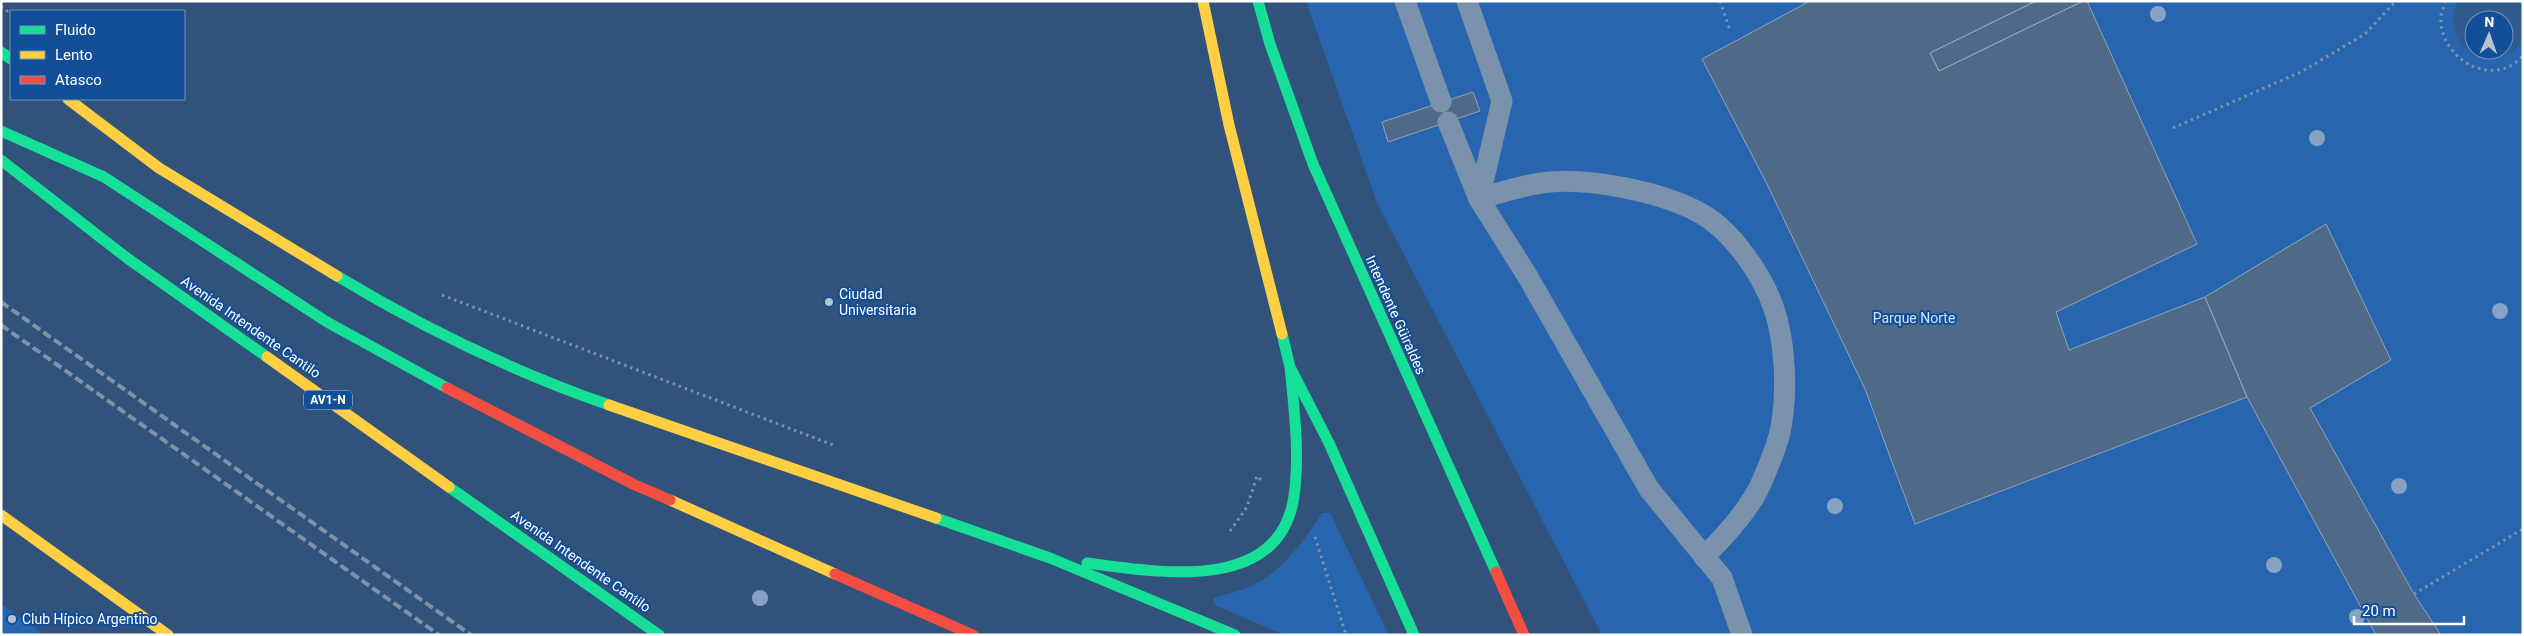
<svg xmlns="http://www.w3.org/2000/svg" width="2524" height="636" font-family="Roboto,sans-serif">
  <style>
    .green { fill: #2765ae; fill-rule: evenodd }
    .water { fill: #315a8f; fill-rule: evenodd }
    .building { fill: #4f6989; stroke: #90a2b9 }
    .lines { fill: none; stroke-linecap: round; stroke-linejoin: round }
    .path { stroke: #7b92ad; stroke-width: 3; stroke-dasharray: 2.5 4; stroke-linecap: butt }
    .lane { stroke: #7b92ad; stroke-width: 21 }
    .fast { stroke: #16e098; stroke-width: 11 }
    .slow { stroke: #ffcf43; stroke-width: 11 }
    .jam { stroke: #f24e42; stroke-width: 11 }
    .rail { stroke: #7c92ab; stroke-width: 4; stroke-dasharray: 9 4; stroke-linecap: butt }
    .tree { fill: #87a2c2 }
    .poi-dot { fill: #b7c2d0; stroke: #134e98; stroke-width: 2 }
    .labels { text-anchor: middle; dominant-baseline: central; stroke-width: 4; stroke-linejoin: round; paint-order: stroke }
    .shield { fill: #134e98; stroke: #b8cae0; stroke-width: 1 }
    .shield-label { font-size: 12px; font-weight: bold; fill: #fff }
    .poi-label { font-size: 14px; fill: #fff; stroke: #134e98; text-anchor: start }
    .street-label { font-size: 14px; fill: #fff; stroke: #134e98 }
    .park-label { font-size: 14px; fill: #cde3fd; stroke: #134e98 }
  </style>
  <rect width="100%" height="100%" fill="#31527a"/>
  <path class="green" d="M 1306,1 L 2523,1 L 2523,635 L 1602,635 L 1377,203 ZM 2474,20 L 2504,20 L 2504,50 L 2474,50 Z
    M 1322,513 L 1330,513 L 1389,635 L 1285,635 L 1214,605 L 1213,598 C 1226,594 1241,591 1253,585 C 1283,571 1304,540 1322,513 Z
    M 1,604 L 45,635 L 1,635 Z"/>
  <path class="water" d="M 2457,1 L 2523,1 L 2523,41 C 2518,45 2514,51 2508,54 C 2473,72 2442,36 2457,1 ZM 2474,20 L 2504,20 L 2504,50 L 2474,50 Z"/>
  <path class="building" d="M 1810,1 L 2036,1 L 1930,53 L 1939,71 L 2083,1 L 2087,1 L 2197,244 L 2056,312 L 2069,350 L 2205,297 L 2247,397 L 1915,524 L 1865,389 L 1767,184 L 1702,59 Z
    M 2036,1 L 2083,1 L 1939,71 L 1930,53 Z
    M 1473,92 L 1480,111 L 1388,142 L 1382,122 Z
    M 2326,224 L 2391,360 L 2310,408 L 2414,594 L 2441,635 L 2376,635 L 2247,397 L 2205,297 Z"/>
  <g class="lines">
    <path class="path" d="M 1720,1 L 1730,30
      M 2446,1 C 2445,6 2441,11 2441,16 C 2438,51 2478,82 2510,66 C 2515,64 2519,59 2523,56
      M 1,6 L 11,14
      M 2173,128 L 2301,72 L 2365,34 L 2396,1
      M 442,295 L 833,445
      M 1230,531 L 1247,507 L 1257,476 L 1263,482
      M 1315,537 L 1346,635
      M 2414,594 L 2523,529"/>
    <path class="lane" d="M 1405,1 L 1441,102
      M 1467,1 L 1502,101 L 1479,199 L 1528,277 L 1649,489 L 1722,578 L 1742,635
      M 1448,122 L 1479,199 C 1499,193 1520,186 1541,183 C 1586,176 1663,192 1702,214 C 1733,232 1763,276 1774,309 C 1785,341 1787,388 1782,421 C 1780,440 1770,462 1763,479 C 1752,507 1726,535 1704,557"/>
    <path class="fast" d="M 1258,1 L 1270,44 L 1313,164 L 1496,572
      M 1,52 L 11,59
      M 1,131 L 104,177 L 327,322 L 447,388
      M 1,160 L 127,258 L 267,357
      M 337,276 C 425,329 511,371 609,405
      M 1282,334 L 1290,367 L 1329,443 L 1414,635
      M 449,487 L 659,635
      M 936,518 L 1050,558 L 1235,635
      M 1087,563 C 1157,572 1280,595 1294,496 C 1300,453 1294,409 1290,367"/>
    <path class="slow" d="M 1203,1 L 1229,125 L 1282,334
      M 68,99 L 159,168 L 337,276
      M 267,357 L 449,487
      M 609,405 L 936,518
      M 670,500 L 835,574
      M 1,515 L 168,635"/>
    <path class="jam" d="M 447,388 L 635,485 L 670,500
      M 1496,572 L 1524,635
      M 835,574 L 973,635"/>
    <path class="rail" d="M 1,302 L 471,635
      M 1,325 L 439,635"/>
  </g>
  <g class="tree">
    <circle cx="2158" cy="14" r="8"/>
    <circle cx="2317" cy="138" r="8"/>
    <circle cx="2500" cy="311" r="8"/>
    <circle cx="2399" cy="486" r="8"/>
    <circle cx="1835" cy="506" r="8"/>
    <circle cx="2274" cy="565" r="8"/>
    <circle cx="760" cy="598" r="8"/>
    <circle cx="2357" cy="617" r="8"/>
  </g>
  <g class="poi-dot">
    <circle cx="829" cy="302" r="5"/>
    <circle cx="12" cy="619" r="5"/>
  </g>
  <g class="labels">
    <rect class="shield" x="304" y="390.5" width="48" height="19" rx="4"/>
    <g class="shield-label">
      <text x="328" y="400">AV1-N</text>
    </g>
    <g class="poi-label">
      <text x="839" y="294">Ciudad<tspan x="839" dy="16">Universitaria</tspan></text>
      <text x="22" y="619">Club Hípico Argentino</text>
    </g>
    <g class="street-label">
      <text transform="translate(1396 315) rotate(66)">Intendente Güiraldes</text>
      <text transform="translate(251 327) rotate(35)">Avenida Intendente Cantilo</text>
      <text transform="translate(581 561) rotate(35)">Avenida Intendente Cantilo</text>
    </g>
    <g class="park-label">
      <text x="1914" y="318">Parque Norte</text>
    </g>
  </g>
  <rect width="2524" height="636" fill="none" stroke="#ffffff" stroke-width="5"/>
  <rect x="10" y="10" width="175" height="90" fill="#134e98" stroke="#7195c1"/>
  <rect x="20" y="26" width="25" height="8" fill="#16e098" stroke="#7195c1"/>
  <text x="55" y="35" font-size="15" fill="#ffffff">Fluido</text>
  <rect x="20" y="51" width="25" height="8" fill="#ffcf43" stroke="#7195c1"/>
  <text x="55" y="60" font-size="15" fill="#ffffff">Lento</text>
  <rect x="20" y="76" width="25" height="8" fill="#f24e42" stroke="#7195c1"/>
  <text x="55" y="85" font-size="15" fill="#ffffff">Atasco</text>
  <g transform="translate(2489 35) rotate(2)"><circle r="24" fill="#134e98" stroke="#7195c1"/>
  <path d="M0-4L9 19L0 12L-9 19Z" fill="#b7c2d0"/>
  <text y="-8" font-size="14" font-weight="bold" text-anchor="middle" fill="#ffffff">N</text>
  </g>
  <path d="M2354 616v8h110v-8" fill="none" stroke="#ffffff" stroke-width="2.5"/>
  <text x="2362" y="616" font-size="15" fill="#ffffff" stroke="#134e98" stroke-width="4" paint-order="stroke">20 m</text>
</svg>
